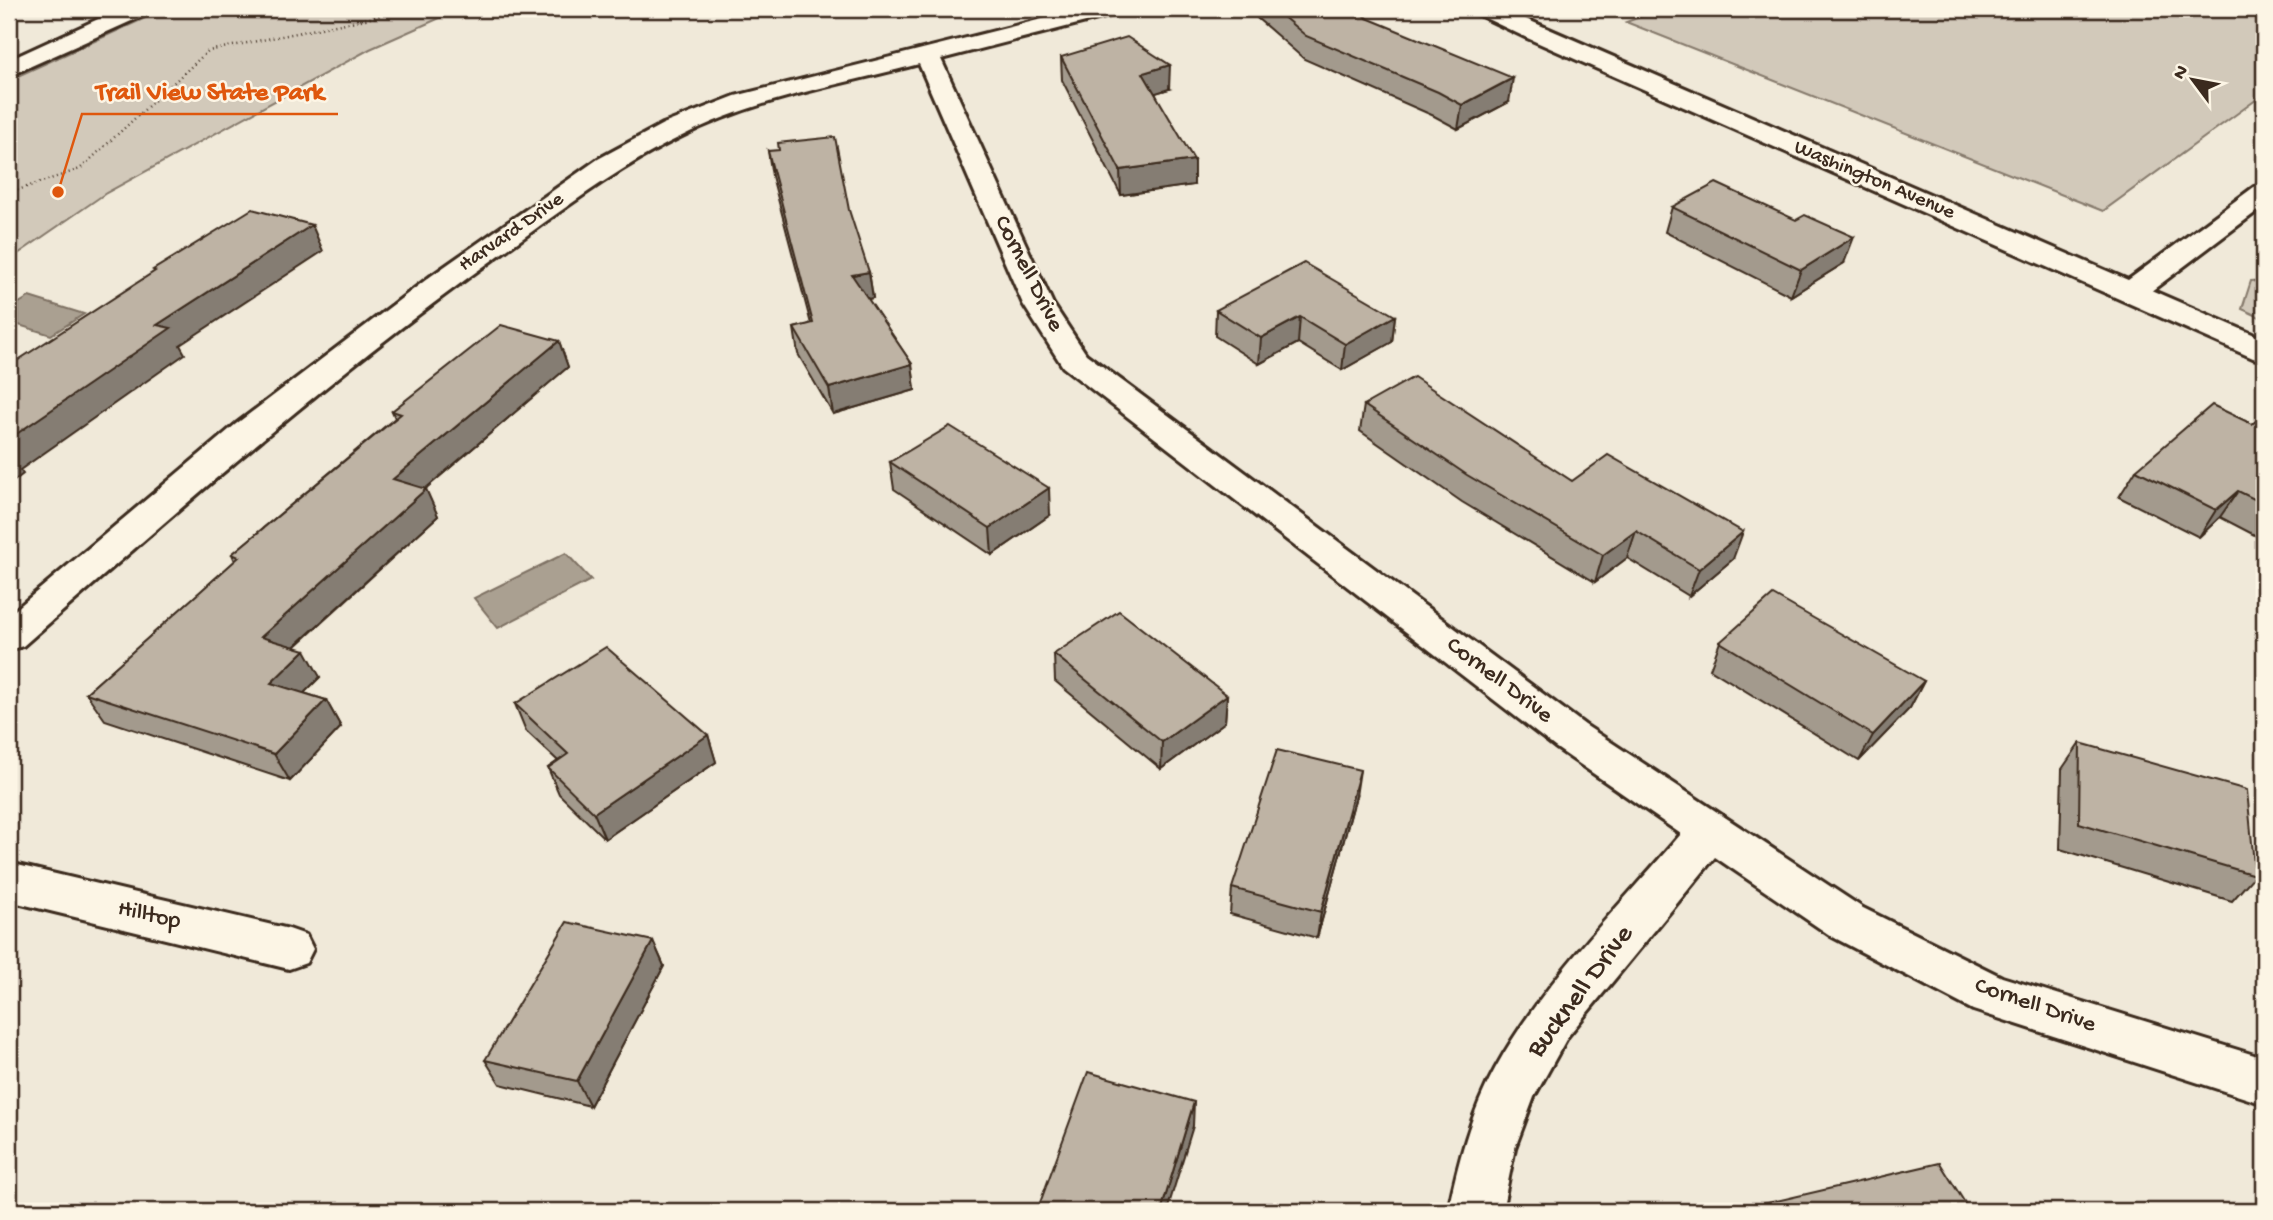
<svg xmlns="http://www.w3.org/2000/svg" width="2273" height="1220" font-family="'Gochi Hand',sans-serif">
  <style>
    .green { fill: #d2c9ba; stroke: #867a6c; stroke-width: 2 }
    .water { fill: #aaa091; stroke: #7e7163; stroke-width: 2 }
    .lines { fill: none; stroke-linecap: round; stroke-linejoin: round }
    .minor-casing { stroke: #3b2a1e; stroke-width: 6 }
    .secondary-casing { stroke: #3b2a1e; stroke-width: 6 }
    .motorway-casing { stroke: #3b2a1e; stroke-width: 6 }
    .path { stroke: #3b2a1e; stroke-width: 2.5; stroke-dasharray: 1 3.5; stroke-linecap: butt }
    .minor { fill: #fcf5e5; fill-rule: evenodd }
    .secondary { fill: #fcf5e5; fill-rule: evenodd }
    .motorway { fill: #fcf5e5; fill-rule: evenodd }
    .wall { fill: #a39a8d; stroke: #3b2a1e; stroke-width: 2 }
    .shaded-wall { fill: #857d73; stroke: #3b2a1e; stroke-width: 2 }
    .building { fill: #beb3a4; stroke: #3b2a1e; stroke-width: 2 }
    .labels { text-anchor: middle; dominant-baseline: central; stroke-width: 5; stroke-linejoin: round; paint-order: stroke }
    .far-street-label { font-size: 21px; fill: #3b2a1e; stroke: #fcf5e5 }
    .street-label { font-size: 24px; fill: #3b2a1e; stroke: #fcf5e5 }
    .near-street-label { font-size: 28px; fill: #3b2a1e; stroke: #fcf5e5 }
    .leader { fill: none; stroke: #df570d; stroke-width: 2.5 }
    .callout-dot { fill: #df570d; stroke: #fcf5e5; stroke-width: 2.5 }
    .callout-label { font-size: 26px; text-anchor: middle; font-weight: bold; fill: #df570d; stroke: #fcf5e5; stroke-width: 5; stroke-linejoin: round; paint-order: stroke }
  </style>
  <rect width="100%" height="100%" fill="#f0e9d9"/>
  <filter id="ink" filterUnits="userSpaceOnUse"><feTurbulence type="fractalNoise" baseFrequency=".0143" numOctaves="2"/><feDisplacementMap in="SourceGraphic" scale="14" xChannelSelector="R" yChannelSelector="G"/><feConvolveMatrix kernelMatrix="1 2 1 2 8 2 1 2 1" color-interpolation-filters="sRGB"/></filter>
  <g filter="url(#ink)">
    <path class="green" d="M 165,9 L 460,9 L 370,49 L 106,193 L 9,260 L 9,80 Z
      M 1663,9 L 2264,9 L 2264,94 L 2103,211 L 1626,22 Z
      M 2264,280 L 2264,319 L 2242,309 L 2251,281 Z"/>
    <path class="water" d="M 29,297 L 84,314 L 51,335 L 9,322 L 9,309 Z
      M 566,553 L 591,580 L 498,628 L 474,598 Z"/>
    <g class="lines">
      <defs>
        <path id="minor" d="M 1082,9 L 1121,9 L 1117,14 L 941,59 L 1053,304 L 1086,354 L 1585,725 L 1863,908 L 2002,977 L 2264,1058 L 2264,1104 L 1973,1010 L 1831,936 L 1715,857 L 1568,1036 L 1534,1097 L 1515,1148 L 1502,1211 L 1448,1211 C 1458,1163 1471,1112 1495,1069 C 1543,982 1617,909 1681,834 L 1555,747 L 1063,367 L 1023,304 L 919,64 C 839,85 754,99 680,137 C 615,169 557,214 498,256 C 331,375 177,511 23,646 L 9,650 L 9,615 L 236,424 L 431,276 L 598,159 L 663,124 L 735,96 Z
          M 2264,185 L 2264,206 L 2142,298 L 2131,301 L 2120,298 L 2116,292 L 2120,286 L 2254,187 Z
          M 9,863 L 289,929 L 306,935 L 313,949 L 306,963 L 289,969 L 9,901 Z"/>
        <path id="secondary" d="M 1473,9 L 1503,9 L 2264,339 L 2264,361 L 2253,358 L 1525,37 L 1477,14 Z"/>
        <path id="motorway" d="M 120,9 L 151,9 L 147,14 L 9,76 L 9,60 Z"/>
      </defs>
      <use href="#minor" class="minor-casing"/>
      <use href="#secondary" class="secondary-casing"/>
      <use href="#motorway" class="motorway-casing"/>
      <path class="path" d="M 9,193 L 80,169 L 208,51 L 380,16 L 389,9"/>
      <use href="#minor" class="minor"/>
      <use href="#secondary" class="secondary"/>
      <use href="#motorway" class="motorway"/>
    </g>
    <path class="wall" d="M 1258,9 L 1355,9 L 1367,18 L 1509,102 L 1458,129 L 1434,116 L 1304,59 L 1257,18 Z
      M 1061,57 L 1169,89 L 1155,93 L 1194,185 L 1121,195 L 1062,80 Z
      M 768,151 L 869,272 L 873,298 L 868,299 L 912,364 L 915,390 L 833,414 L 798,354 L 794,328 L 811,324 L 772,176 Z
      M 1672,207 L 1844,263 L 1791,296 L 1665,232 Z
      M 1216,310 L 1395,316 L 1392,342 L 1342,370 L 1298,343 L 1259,364 L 1215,336 Z
      M 559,341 L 568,367 L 425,489 L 438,516 L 295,647 L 320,677 L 304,693 L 326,700 L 341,727 L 290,781 L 105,720 L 86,693 L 235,561 L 232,554 L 395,418 L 392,411 Z
      M 1364,405 L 1572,481 L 1733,559 L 1689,596 L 1627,558 L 1595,582 L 1462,502 L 1360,431 Z
      M 2252,424 L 2264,424 L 2264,540 L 2220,517 L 2199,537 L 2119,497 L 2136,470 Z
      M 890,462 L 1050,515 L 992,555 L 894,489 Z
      M 1720,642 L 1924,681 L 1910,708 L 1859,761 L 1710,669 Z
      M 1054,654 L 1227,695 L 1225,722 L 1161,769 L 1055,681 Z
      M 515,704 L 708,735 L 716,762 L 605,839 L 559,794 L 548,768 L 558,761 L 526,731 Z
      M 2080,743 L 2255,875 L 2232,901 L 2060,849 L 2062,769 Z
      M 1356,796 L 1317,938 L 1230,914 L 1232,888 Z
      M 653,941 L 664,966 L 590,1106 L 500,1084 L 485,1060 Z"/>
    <path class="shaded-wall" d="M 1170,65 L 1169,89 L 1143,97 L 1143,73 Z
      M 1513,78 L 1509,102 L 1458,129 L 1462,105 Z
      M 1194,160 L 1194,185 L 1121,195 L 1120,170 Z
      M 312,225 L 323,251 L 180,345 L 185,354 L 20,470 L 23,474 L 9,485 L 9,439 L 157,325 Z
      M 1854,237 L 1844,263 L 1791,296 L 1801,270 Z
      M 869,272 L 873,298 L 856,301 L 852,275 Z
      M 1395,316 L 1392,342 L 1342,370 L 1345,344 Z
      M 1300,317 L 1298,343 L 1259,364 L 1261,338 Z
      M 559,341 L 568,367 L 405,506 L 393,479 Z
      M 912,364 L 915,390 L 833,414 L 829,388 Z
      M 1049,488 L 1050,515 L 992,555 L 990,528 Z
      M 426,489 L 438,516 L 276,663 L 261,637 Z
      M 2238,491 L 2220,517 L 2199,537 L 2216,510 Z
      M 1636,531 L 1627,558 L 1595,582 L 1603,555 Z
      M 1743,532 L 1733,559 L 1689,596 L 1699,569 Z
      M 305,650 L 320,677 L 287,710 L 271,683 Z
      M 1924,681 L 1910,708 L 1859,761 L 1873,735 Z
      M 1227,695 L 1225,722 L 1161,769 L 1162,742 Z
      M 326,700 L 341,727 L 290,781 L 274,754 Z
      M 708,735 L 716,762 L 605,839 L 594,813 Z
      M 1360,770 L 1356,796 L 1317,938 L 1321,912 Z
      M 653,941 L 664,966 L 590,1106 L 577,1081 Z
      M 1194,1102 L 1193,1126 L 1167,1211 L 1161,1211 Z"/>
    <path class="building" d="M 1274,9 L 1355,9 L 1367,18 L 1513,78 L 1462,105 L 1438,92 L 1306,36 Z
      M 1127,37 L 1170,65 L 1143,73 L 1194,160 L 1120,170 L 1061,57 Z
      M 835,137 L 849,210 L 869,272 L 852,275 L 912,364 L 829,388 L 794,328 L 813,323 L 768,151 L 779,150 L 778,143 Z
      M 1716,183 L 1796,220 L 1805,215 L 1854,237 L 1801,270 L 1672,207 Z
      M 252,209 L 312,225 L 157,325 L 171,328 L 9,439 L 9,366 L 155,271 L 153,270 Z
      M 1304,263 L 1395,316 L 1345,344 L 1300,317 L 1261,338 L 1216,310 Z
      M 501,325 L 559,341 L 393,479 L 426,489 L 261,637 L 305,650 L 271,683 L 326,700 L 274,754 L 86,693 L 239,557 L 232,554 L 401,414 L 392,411 Z
      M 1414,377 L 1572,481 L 1608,455 L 1743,532 L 1699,569 L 1636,531 L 1603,555 L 1467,475 L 1364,405 Z
      M 2212,405 L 2252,424 L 2257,420 L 2264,424 L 2264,504 L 2238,491 L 2216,510 L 2136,470 Z
      M 950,426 L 1049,488 L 990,528 L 890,462 Z
      M 1773,595 L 1924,681 L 1873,735 L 1720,642 Z
      M 1119,611 L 1227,695 L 1162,742 L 1054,654 Z
      M 606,647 L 708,735 L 594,813 L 548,768 L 568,754 L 515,704 Z
      M 2080,743 L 2247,790 L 2255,875 L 2079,823 Z
      M 1277,750 L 1360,770 L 1321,912 L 1232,888 Z
      M 567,922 L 653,941 L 577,1081 L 485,1060 Z
      M 1088,1072 L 1194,1102 L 1161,1211 L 1037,1211 Z
      M 1940,1163 L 1970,1211 L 1758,1211 L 1755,1206 Z
      M 297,1207 L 299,1211 L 290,1211 Z"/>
  </g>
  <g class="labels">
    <g class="far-street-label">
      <text transform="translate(1874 181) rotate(23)">Washington Avenue</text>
      <text transform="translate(512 233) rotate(-35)">Harvard Drive</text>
    </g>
    <g class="street-label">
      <text transform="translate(1028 274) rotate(63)">Cornell Drive</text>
      <text transform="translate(1499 681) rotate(37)">Cornell Drive</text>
      <text transform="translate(149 916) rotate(13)">Hilltop</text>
      <text transform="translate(2035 1006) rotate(19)">Cornell Drive</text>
    </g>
    <g class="near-street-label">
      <text transform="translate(1581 992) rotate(-53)">Bucknell Drive</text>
    </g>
  </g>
  <path class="leader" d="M58 192L82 114H338"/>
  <circle class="callout-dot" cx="58" cy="192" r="7"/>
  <g class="callout-label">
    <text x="210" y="99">Trail View State Park</text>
  </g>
  <rect width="2273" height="1220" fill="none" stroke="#fcf5e5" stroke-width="35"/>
  <rect x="18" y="18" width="2238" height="1185" fill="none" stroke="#3b2a1e" stroke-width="2.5" filter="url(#ink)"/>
  <g transform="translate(2193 80) rotate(302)" stroke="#fcf5e5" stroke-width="5" paint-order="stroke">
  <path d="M0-5L12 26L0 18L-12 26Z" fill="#3b2a1e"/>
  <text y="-10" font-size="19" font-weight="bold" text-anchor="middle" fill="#3b2a1e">N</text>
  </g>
</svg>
